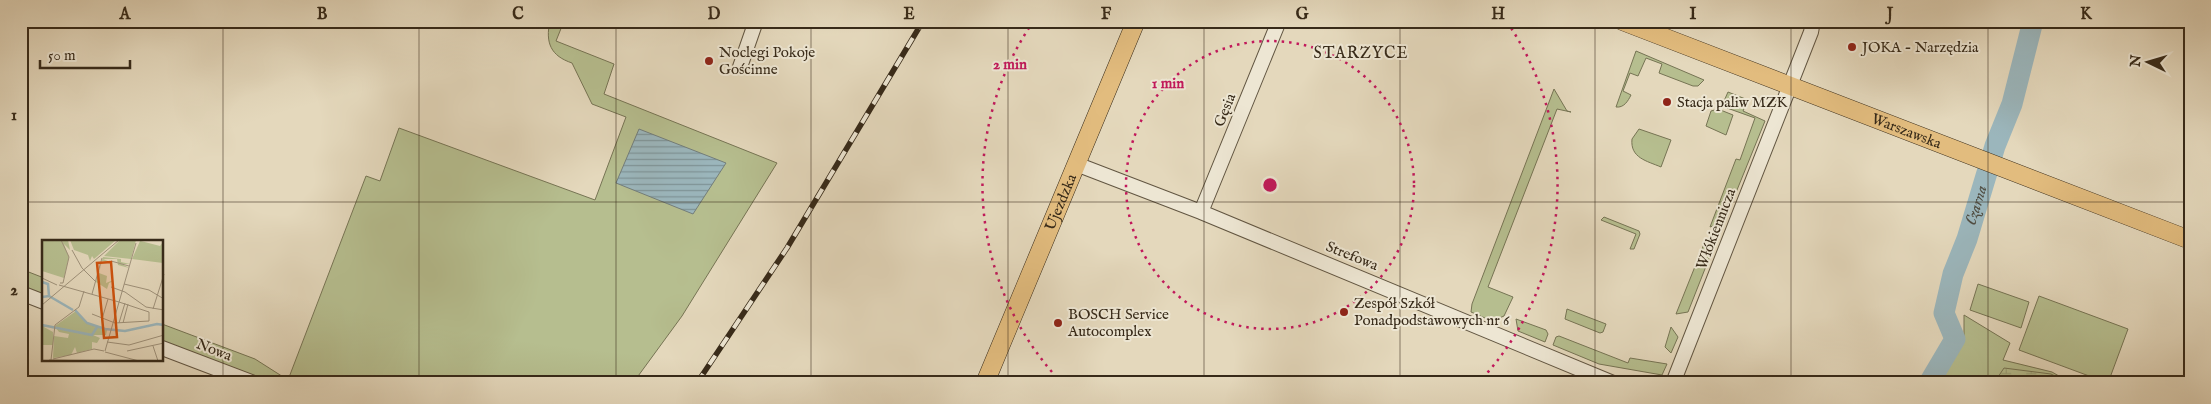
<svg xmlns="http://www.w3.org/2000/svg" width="2211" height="404" font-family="'IM FELL English',serif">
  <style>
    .green { fill: #b6be8f; stroke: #767454 }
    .wetland { fill: url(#wetland-marsh); stroke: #767454 }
    .water { fill: url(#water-rules); stroke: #737e7b }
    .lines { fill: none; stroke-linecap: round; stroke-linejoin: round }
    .river { stroke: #9bb6bc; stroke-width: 21 }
    .minor-casing { stroke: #625642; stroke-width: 16 }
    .major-casing { stroke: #372a19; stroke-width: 19 }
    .minor { stroke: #ede6d3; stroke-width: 14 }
    .major { stroke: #e2bc7e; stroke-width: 18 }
    .rail-casing { stroke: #372a19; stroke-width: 5.5 }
    .rail { stroke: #ede6d3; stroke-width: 4; stroke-dasharray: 11; stroke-linecap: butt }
    .grid { fill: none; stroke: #372a19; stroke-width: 1; stroke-opacity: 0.55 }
    .ring { fill: none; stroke: #c2185b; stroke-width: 2.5; stroke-dasharray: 2.5 5 }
    .poi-dot { fill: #8f2418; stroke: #ede6d3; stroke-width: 2 }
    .labels { text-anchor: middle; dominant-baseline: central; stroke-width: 4; stroke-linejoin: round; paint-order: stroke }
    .poi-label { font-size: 15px; fill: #372a19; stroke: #ede6d3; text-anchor: start }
    .street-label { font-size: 15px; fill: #372a19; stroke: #ede6d3 }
    .neighbourhood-label { font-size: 16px; letter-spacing: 1px; fill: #372a19; stroke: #ede6d3 }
    .water-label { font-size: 16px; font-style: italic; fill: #504d42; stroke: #ede6d3 }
    .inset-river { fill: none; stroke: #9bb6bc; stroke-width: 2.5 }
    .inset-road { fill: none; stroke: #9f927b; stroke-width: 1 }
    .view { fill: #cd520e; fill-opacity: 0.15; stroke: #cd520e; stroke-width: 2.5 }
    .inset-edge { fill: none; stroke: #372a19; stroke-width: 2.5 }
    .centre { fill: #c2185b; stroke: #ede6d3; stroke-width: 2.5 }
    .ring-label { font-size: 15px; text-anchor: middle; font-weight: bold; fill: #c2185b; stroke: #ede6d3; stroke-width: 4; stroke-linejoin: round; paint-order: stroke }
    .neatline { fill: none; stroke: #372a19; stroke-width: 2 }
    .grid-label { font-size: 16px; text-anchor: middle; font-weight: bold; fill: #372a19 }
  </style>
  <defs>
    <pattern id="wetland-marsh" width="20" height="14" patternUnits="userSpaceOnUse" patternTransform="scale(1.25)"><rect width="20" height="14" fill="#b6be8f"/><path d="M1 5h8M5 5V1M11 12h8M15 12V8" fill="none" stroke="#9da37b"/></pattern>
    <pattern id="water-rules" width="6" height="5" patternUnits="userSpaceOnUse" patternTransform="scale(1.25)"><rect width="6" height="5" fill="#9bb6bc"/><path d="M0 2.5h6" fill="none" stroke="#7f9498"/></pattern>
  </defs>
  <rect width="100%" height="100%" fill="#e4d8bc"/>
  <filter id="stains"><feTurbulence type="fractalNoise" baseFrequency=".004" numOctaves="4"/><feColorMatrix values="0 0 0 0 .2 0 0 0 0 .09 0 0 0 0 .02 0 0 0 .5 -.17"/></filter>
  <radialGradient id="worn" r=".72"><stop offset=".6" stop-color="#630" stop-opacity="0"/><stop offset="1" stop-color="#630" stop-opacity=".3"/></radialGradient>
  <path class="green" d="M 550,21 L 564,21 L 556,41 L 614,64 L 604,94 L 777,163 L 682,316 L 633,383 L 267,383 L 163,342 L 162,324 L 255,359 L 288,380 L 366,176 L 380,181 L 399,128 L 595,200 L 626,117 L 592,104 L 572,63 C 551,56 545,43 550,21 Z
    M 1636,51 L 1704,80 L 1698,86 L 1693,86 L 1659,73 L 1662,64 L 1646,58 L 1638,76 L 1630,73 L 1623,91 L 1631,95 C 1628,101 1624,108 1616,107 Z
    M 1554,89 L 1567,111 L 1571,112 L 1557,109 L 1488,287 L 1513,297 L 1504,316 L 1492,321 L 1471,312 L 1472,304 Z
    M 1728,92 L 1748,100 L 1743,111 L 1765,121 L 1724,222 L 1710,227 L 1736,159 L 1740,160 L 1755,118 L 1727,108 L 1724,101 Z
    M 1718,109 L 1733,115 L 1726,135 L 1706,126 L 1711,111 Z
    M 1639,129 L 1671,140 L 1661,167 C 1647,161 1630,158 1632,139 Z
    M 1604,217 L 1639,231 L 1640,234 L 1634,249 L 1630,249 L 1636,234 L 1601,220 Z
    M 1706,239 L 1712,251 L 1688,312 L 1676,314 Z
    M 21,269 L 44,278 L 44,296 L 21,288 Z
    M 1978,284 L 2029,302 L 2021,328 L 1970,310 Z
    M 2039,296 L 2128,329 L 2108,383 L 2019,350 Z
    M 1567,309 L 1606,324 L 1603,332 L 1600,333 L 1565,319 Z
    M 1964,315 L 2010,343 L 2003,360 L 2052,372 L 2071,383 L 1937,383 L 1964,339 Z
    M 1516,319 L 1546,330 L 1548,334 L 1545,342 L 1518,331 Z
    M 1671,327 L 1678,337 L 1671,353 L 1665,347 Z
    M 1559,336 L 1628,363 L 1630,358 L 1667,364 L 1662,375 L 1599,364 L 1553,345 L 1556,337 Z"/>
  <path class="wetland" d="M 2004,368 L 2051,374 L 2068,383 L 1994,383 Z"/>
  <path class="water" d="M 639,129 L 726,163 L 693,214 L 616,183 Z"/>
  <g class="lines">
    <path class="river" id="s1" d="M 1929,383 L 1955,339 L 1944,313 L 1953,274 L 1967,239 L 1995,146 L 2012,104 L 2033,21"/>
    <defs>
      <path id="minor" d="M 740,67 L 756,21
        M 1076,164 L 1201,212 L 1613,383
        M 1201,212 L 1279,21
        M 21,293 L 44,302
        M 162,348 L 254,383
        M 1673,383 L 1811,32 L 1813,21"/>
      <g id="major">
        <path id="s2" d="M 1622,21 L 2190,240"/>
        <path id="s3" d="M 985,383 L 1136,21"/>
      </g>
    </defs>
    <use href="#minor" class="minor-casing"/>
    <use href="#major" class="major-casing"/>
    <use href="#minor" class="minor"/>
    <use href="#major" class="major"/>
    <defs>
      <path id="rail" d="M 697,383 L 787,248 L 923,21"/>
    </defs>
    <use href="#rail" class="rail-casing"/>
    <use href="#rail" class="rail"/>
  </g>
  <path class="grid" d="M 223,21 L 223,383M 419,21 L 419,383M 616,21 L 616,383M 811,21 L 811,383M 1008,21 L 1008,383M 1204,21 L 1204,383M 1400,21 L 1400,383M 1595,21 L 1595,383M 1791,21 L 1791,383M 1988,21 L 1988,383M 21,202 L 2190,202"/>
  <g class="ring">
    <circle cx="1270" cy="185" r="144"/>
    <path d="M1062 383A287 287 0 0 1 1033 22M1507 22A287 287 0 0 1 1478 383"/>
  </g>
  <g class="poi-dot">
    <circle cx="1852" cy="47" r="5"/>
    <circle cx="709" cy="61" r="5"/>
    <circle cx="1667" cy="102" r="5"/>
    <circle cx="1344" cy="312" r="5"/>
    <circle cx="1058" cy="323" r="5"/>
  </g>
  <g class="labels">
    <g class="poi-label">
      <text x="1862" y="47">JOKA - Narzędzia</text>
      <text x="719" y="52">Noclegi Pokoje<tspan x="719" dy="17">Gościnne</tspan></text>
      <text x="1677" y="102">Stacja paliw MZK</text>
      <text x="1354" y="303">Zespół Szkół<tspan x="1354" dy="17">Ponadpodstawowych nr 6</tspan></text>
      <text x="1068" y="314">BOSCH Service<tspan x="1068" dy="17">Autocomplex</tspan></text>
    </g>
    <g class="street-label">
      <text transform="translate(1225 110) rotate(-68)">Gęsia</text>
      <text stroke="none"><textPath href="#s2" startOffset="305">Warszawska</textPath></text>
      <text stroke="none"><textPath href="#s3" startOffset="196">Ujezdzka</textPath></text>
      <text transform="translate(1716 229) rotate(-69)">Włókiennicza</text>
      <text transform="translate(1352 256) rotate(22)">Strefowa</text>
      <text transform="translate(214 350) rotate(21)">Nowa</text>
    </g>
    <g class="neighbourhood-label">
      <text x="1361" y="54">STARZYCE</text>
    </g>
    <g class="water-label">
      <text stroke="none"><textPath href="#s1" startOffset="192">Czarna</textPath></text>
    </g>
  </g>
  <g transform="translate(42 240)">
    <rect width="121" height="121" fill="#e4d8bc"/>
    <path d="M 61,17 L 79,19 L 79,22 L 88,24 L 80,24 L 87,28 L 76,25 L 75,19 L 61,19 L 68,22 L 60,21 L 57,33 L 65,36 L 64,43 L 69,41 L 72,41 L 67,43 L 65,49 L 54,42 ZM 34,71 L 45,84 L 65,90 L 64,95 L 51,95 L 58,98 L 55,103 L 50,102 L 50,109 L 35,113 L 33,107 L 29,115 L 11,118 L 12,96 L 26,98 L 27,94 L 17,92 L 14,88 L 19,90 L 13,86 ZM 0,85 L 12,87 L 2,87 L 11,92 L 11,105 L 1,105 L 0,114 Z" fill="#b6be8f"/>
    <path d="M 0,0 L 26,0 L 28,10 L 22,4 L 27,17 L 22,38 L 0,31 ZM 28,0 L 74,0 L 52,19 L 50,16 L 48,21 L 46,15 L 32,10 ZM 78,0 L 94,0 L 89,19 L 62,16 ZM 95,0 L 118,6 L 121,2 L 121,23 L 90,19 L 98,1 Z" fill="#b6be8f"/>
    <path d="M 42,81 L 62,91 L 61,94 L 37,94 Z" fill="#b6be8f"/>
    <path class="inset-river" d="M 0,42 L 6,44 L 7,56M 0,57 L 7,56 L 31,70M 33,70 L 45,83 L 63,89 L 83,91 L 115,84 L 122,85M 0,85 L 50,95 L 55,87"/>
    <path class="inset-road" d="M 30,10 L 40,28 L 54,42M 69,21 L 87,26M 0,38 L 15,45M 18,43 L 21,43 L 27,17 L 19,0M 82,44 L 107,50 L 122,59M 17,45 L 77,62M 69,47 L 83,52 L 104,67 L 122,70M 50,54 L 60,18M 0,65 L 77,0M 111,69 L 122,34M 50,74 L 73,83 L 107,81 L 107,72 L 77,62M 60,79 L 66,59M 77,83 L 83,63M 81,83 L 86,64M 65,102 L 87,105 L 122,95M 111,106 L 116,121M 63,111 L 94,3M 85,111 L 122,103M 63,112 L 97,121M 11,119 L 52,109 L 62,111M 7,120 L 54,121M 9,120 L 13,85 L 37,67 L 42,51"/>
    <path class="view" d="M 69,22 L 75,97 L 62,98 L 55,23 Z"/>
    <rect width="121" height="121" class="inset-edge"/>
  </g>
  <circle cx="1270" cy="185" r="8" class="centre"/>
  <g class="ring-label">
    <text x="1010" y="69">2 min</text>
    <text x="1168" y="88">1 min</text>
  </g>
  <rect width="2211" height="404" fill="none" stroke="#e4d8bc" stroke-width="55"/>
  <g transform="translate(2148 62) rotate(275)" stroke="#ede6d3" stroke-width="4" paint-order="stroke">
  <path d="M0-4L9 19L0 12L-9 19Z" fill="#372a19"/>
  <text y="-8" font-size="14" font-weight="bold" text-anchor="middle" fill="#372a19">N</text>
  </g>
  <path d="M40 60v8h90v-8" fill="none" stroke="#372a19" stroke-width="2.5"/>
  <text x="48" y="60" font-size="15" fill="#372a19" stroke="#ede6d3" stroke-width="4" paint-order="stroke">50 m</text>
  <rect x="28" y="28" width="2156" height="348" class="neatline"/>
  <g class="grid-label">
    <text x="125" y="19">A</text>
    <text x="322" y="19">B</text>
    <text x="518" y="19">C</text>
    <text x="714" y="19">D</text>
    <text x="909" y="19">E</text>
    <text x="1106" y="19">F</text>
    <text x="1302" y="19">G</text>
    <text x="1498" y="19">H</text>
    <text x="1693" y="19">I</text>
    <text x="1890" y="19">J</text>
    <text x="2086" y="19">K</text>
    <text x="14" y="120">1</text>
    <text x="14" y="295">2</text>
  </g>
  <rect width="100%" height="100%" filter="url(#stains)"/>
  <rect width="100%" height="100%" fill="url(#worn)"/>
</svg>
